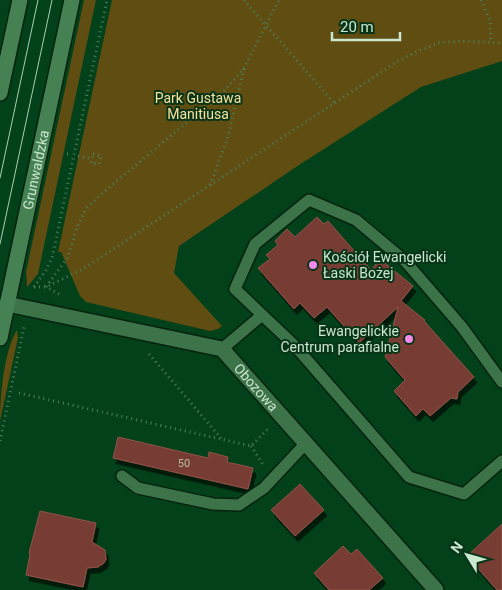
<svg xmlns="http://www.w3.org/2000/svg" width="502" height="590" font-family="Roboto,sans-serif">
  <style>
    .green { fill: #5f4d12 }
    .building { fill: #773d34; stroke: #925247; filter: url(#shadow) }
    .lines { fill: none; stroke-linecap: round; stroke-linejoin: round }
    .lane-casing { stroke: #06230e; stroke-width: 14 }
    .street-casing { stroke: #06230e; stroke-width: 18 }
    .secondary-casing { stroke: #06230e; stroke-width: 18 }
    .path { stroke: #4e805f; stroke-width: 3; stroke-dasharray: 1 4; stroke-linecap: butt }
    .lane { stroke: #3c7349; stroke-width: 11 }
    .street { stroke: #3c7349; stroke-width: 15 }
    .secondary { stroke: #458153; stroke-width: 15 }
    .tram { stroke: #abcdb3; stroke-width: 1 }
    .poi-dot { fill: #f689ed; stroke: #083417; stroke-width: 2 }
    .labels { text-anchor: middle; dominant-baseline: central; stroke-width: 4; stroke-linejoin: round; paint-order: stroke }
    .number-label { font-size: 11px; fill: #b5bca8 }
    .park-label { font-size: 14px; fill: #f9e09b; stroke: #083417 }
    .street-label { font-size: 14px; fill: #cae7cf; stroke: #083417 }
    .poi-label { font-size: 14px; fill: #cae7cf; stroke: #083417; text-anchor: start }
  </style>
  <defs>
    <filter id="shadow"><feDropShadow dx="3" dy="5.5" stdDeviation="0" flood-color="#0009"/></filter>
  </defs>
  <rect width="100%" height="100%" fill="#02411a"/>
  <path class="green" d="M 84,0 L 96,0 L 38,274 L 27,287 L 26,272 Z
    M 112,0 L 502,0 L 502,61 L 421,87 L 299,165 L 179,246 L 174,273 L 222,326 L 218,329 L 210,331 L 86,302 L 80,296 L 61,252 L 58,252 Z
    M 17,330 L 18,338 L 0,421 C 0,396 4,351 17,330 Z"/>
  <path class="building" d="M 317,217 L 324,224 L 328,221 L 371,270 L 380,259 L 413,286 L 401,301 L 425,320 L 424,321 L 474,377 L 458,392 L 457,399 L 451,398 L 430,416 L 423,409 L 416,416 L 394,391 L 405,380 L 385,357 L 398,307 L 359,343 L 327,307 L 314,318 L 300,303 L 294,309 L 258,268 L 270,259 L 266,255 L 278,245 L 275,241 L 287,229 L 295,237 Z
    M 118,437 L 208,458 L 209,452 L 228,457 L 227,462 L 253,468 L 248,489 L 113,458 Z
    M 300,484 L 324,510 L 295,536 L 271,510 Z
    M 40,511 L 96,523 L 92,542 L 105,550 L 106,559 L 104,563 L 98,567 L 87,568 L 83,587 L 26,575 L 30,554 L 29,553 Z
    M 502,524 L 502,590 L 497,590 L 467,556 Z
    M 343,546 L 351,554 L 357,549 L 383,578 L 369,590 L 329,590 L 314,573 Z"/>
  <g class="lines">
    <defs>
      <path id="lane" d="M 222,349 L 262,315
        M 502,382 L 462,327 L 405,261 L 356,220 L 309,200 L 255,244 L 235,289 L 295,346 L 409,477 L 464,494 L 502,461
        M 122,476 L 138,488 L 213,504 L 239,505 L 264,488 L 306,443"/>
      <g id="street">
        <path id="s1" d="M 7,304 L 222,349 L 436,590"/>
      </g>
      <g id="secondary">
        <path d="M 0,93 L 20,0"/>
        <path id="s2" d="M 0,338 L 72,0"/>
      </g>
    </defs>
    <use href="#lane" class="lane-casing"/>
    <use href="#street" class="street-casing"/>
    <use href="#secondary" class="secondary-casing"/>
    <path class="path" d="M 244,0 L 334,103
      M 481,0 L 490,20 L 491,42
      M 67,154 L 70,154
      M 93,154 L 101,156 L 99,164 L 91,163 Z
      M 78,156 L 92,159
      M 210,185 L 228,137 L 244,69
      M 34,287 L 46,287 L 83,269 L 398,61 L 418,51 L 439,43 L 461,41 L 502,43
      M 34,287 L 46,270 L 52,258 L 107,0
      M 59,294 L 46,287 L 68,257 L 77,227 L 86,209 L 99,196 L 223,92 L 244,68 L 279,0
      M 149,354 L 221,438
      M 19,393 L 251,446 L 268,429
      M 0,441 L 24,327
      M 251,446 L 264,466"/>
    <use href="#lane" class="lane"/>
    <use href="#street" class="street"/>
    <use href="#secondary" class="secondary"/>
    <path class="tram" d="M 0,178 L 38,0
      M 0,244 L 52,0"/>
  </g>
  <g class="poi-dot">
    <circle cx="313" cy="265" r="5"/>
    <circle cx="409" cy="339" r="5"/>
  </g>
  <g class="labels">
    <g class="number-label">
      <text x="184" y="463">50</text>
    </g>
    <g class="park-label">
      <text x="198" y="98">Park Gustawa<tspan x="198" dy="16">Manitiusa</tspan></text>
    </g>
    <g class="street-label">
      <text stroke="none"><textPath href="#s2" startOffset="172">Grunwaldzka</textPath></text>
      <text stroke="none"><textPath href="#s1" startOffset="271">Obozowa</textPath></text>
    </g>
    <g class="poi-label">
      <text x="323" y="257">Kościół Ewangelicki<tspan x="323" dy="16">Łaski Bożej</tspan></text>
      <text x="399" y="331" text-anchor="end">Ewangelickie<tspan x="399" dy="16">Centrum parafialne</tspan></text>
    </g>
  </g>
  <g transform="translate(467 555) rotate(307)" stroke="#083417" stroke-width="4" paint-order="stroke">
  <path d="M0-4L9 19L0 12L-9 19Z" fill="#cae7cf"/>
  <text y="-8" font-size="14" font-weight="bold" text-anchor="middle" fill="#cae7cf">N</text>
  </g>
  <path d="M332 32v8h68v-8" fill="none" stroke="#cae7cf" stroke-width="2.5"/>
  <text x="340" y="32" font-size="15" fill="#cae7cf" stroke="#083417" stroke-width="4" paint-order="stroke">20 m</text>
</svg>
